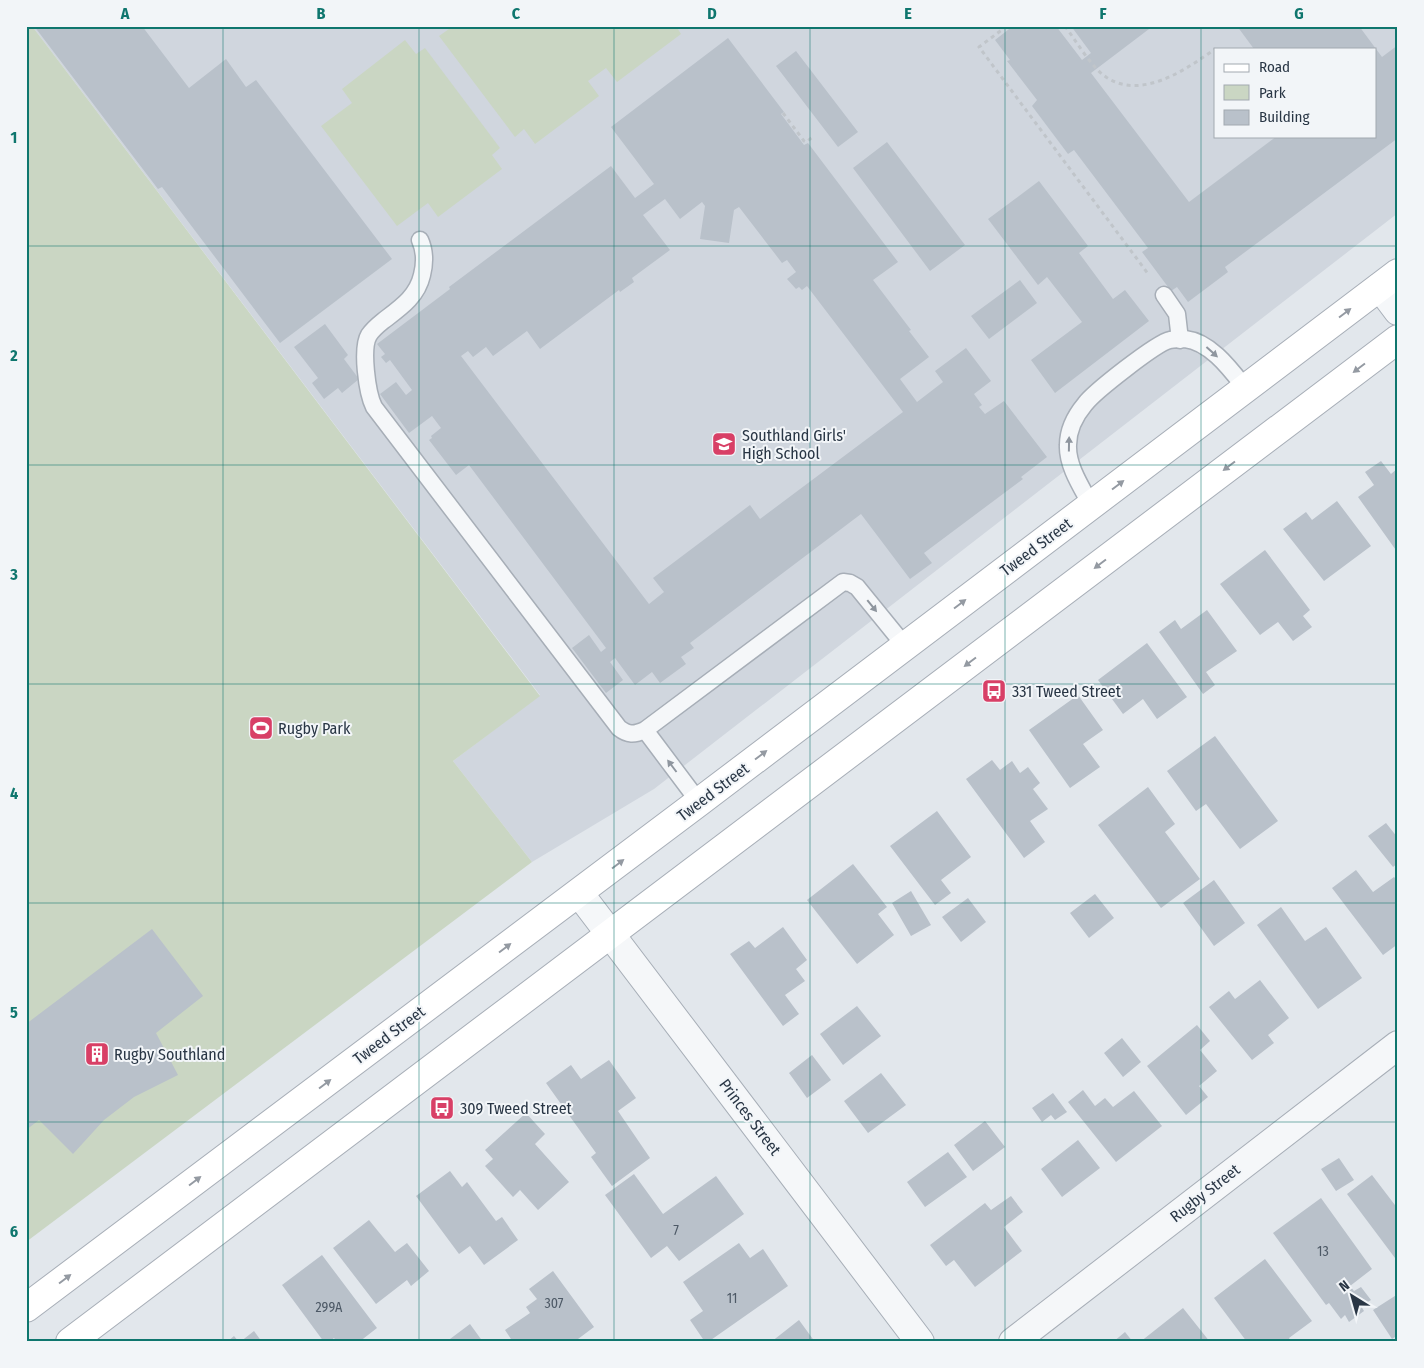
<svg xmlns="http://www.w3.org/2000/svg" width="1424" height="1368" font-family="'Fira Sans Condensed',sans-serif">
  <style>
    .built { fill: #d0d6de; fill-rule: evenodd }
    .green { fill: #cad6c3 }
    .building { fill: #b9c1ca; fill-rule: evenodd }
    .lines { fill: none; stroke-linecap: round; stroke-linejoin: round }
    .lane-casing { stroke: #a7aeb7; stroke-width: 19 }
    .street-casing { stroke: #a7aeb7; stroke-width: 30 }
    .secondary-casing { stroke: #a7aeb7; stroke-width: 30 }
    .path { stroke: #c0c5ca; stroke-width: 3; stroke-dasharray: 4 4; stroke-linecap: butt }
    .lane { stroke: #f5f7f9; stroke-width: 16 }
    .street { stroke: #f5f7f9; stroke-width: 28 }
    .secondary { stroke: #fff; stroke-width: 28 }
    .oneway { fill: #949aa2 }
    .oneway2 { fill: #8f969f }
    .grid { fill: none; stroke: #0f766e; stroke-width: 1; stroke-opacity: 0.55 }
    .labels { text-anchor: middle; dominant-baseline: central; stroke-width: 4; stroke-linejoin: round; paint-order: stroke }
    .number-label { font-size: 14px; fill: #4d5966 }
    .poi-label { font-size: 16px; fill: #293645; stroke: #f2f5f8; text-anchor: start }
    .street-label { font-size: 16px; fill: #293645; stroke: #f2f5f8 }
    .neatline { fill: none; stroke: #0f766e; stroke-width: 2 }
    .grid-label { font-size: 16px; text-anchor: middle; font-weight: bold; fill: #0f766e }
  </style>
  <rect width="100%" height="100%" fill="#e2e7ec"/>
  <path class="built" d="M 32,26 L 1398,26 L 1398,213 L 654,789 L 532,862 L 453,761 L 540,695 ZM 1215,49 L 1375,49 L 1375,136 L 1215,136 Z"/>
  <path class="green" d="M 26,26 L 32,26 L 540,696 L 453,761 L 532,862 L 26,1242 Z
    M 447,26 L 676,26 L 681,34 L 617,82 L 606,68 L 588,81 L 599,96 L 535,144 L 524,129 L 515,137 L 439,36 L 449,29 Z
    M 405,40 L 416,54 L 425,48 L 500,148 L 492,155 L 502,169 L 438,217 L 428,203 L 397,226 L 321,126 L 352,103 L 342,89 Z"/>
  <path class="building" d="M 34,26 L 142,26 L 189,88 L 226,59 L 246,87 L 256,80 L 392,259 L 280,343 L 162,187 L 158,189 Z
    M 1013,26 L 1056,26 L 1082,60 L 1091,53 L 1071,26 L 1153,26 L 1091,73 L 1189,202 L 1277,136 L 1375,136 L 1375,49 L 1254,49 L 1237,26 L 1359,26 L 1382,57 L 1398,45 L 1398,138 L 1225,267 L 1228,272 L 1188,302 L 1177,287 L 1171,291 L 1142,252 L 1148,248 L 1074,150 L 1068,154 L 1032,106 L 1037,100 L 1007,61 L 1010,60 L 995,40 Z
    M 728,38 L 784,112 L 781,114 L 804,145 L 808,143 L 898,262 L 873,280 L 911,330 L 909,331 L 929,357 L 900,379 L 917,402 L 943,382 L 935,371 L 966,348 L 991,381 L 974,394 L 982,405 L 979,407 L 985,414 L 1004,401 L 1047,457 L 1021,477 L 1023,479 L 924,553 L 932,563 L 910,579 L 861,514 L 690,643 L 694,648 L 681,657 L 686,664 L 660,683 L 652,672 L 635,685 L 615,658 L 610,662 L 623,680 L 606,693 L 572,648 L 589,635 L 601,652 L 606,648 L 469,465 L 456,475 L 429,440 L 432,438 L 431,436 L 441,428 L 432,416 L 409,433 L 380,394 L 396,382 L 406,395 L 412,390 L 390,360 L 386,363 L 381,357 L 385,354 L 377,344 L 450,289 L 449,287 L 611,166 L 635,198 L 654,184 L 611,127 ZM 665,199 L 680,219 L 702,202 L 705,206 L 700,239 L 729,243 L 734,210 L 739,207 L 782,263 L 787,260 L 796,272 L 787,279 L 796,289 L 799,287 L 802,290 L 807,286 L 903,412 L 760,519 L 750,505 L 653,578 L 664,592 L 649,604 L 461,356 L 468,351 L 473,357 L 486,347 L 493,356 L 527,331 L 540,349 L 619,290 L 620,292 L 634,282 L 632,278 L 670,250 L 643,215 Z
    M 796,51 L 858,132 L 838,147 L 776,66 Z
    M 887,142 L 965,245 L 930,271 L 853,168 Z
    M 1039,181 L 1088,246 L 1079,253 L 1113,299 L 1125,290 L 1149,321 L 1055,393 L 1031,360 L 1082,322 L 1047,277 L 1038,285 L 988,219 Z
    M 1020,280 L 1037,303 L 989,339 L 971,316 Z
    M 325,324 L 348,355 L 344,359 L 359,379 L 342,393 L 338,388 L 324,399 L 312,383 L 318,378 L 294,347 Z
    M 1381,461 L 1391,474 L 1398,468 L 1398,553 L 1358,497 L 1374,485 L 1365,472 Z
    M 1337,501 L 1371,546 L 1324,581 L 1283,529 L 1306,512 L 1312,520 Z
    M 1265,550 L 1310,610 L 1303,616 L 1312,627 L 1293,641 L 1278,622 L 1260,635 L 1220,584 Z
    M 1207,610 L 1237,651 L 1206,672 L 1215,685 L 1203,694 L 1159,632 L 1175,620 L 1181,629 Z
    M 1147,643 L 1187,697 L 1157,719 L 1143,699 L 1123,714 L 1098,680 Z
    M 1078,695 L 1103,730 L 1083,744 L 1100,767 L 1070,788 L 1029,730 Z
    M 1215,736 L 1278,821 L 1240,849 L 1206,804 L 1196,811 L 1167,771 Z
    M 992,760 L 1000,770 L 1012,761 L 1020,773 L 1028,767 L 1040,783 L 1033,789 L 1048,809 L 1030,821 L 1045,842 L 1024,858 L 966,779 Z
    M 1148,787 L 1175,824 L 1165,832 L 1200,879 L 1161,908 L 1098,825 Z
    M 937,811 L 971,857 L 941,880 L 951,893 L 935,905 L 890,846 Z
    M 1386,823 L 1398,838 L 1398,863 L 1393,867 L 1368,836 Z
    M 853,864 L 887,907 L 878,914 L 894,935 L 857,964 L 807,900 Z
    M 1356,870 L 1373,892 L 1394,877 L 1398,881 L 1398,944 L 1383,955 L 1332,888 Z
    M 1214,880 L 1245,923 L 1214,946 L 1183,903 Z
    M 911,891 L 931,925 L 911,936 L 892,903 Z
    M 1095,894 L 1114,918 L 1089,938 L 1070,913 Z
    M 968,898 L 986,922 L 961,942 L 942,917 Z
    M 1281,907 L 1305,941 L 1326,927 L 1362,978 L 1318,1009 L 1257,925 Z
    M 783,927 L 807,960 L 796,969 L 805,981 L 785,995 L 799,1014 L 783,1026 L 730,954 L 749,941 L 755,948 Z
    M 152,929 L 203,996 L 156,1033 L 178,1075 L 134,1097 L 104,1120 L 73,1154 L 39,1120 L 26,1130 L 26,1024 Z
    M 1260,980 L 1289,1018 L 1268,1035 L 1274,1043 L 1252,1060 L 1209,1007 L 1229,991 L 1235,999 Z
    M 857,1006 L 881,1036 L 843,1065 L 820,1034 Z
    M 1197,1025 L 1210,1041 L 1200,1050 L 1217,1071 L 1199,1086 L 1208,1097 L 1186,1115 L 1147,1066 Z
    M 1122,1038 L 1141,1062 L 1123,1077 L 1104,1053 Z
    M 812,1055 L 831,1080 L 807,1098 L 789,1073 Z
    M 609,1060 L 636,1098 L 618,1111 L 650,1158 L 612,1186 L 591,1157 L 596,1153 L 546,1083 L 571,1065 L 581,1079 Z
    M 881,1073 L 906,1105 L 868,1133 L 844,1101 Z
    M 1083,1090 L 1095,1106 L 1105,1098 L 1113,1107 L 1134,1091 L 1162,1126 L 1116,1162 L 1068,1102 Z
    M 1053,1093 L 1067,1112 L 1055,1120 L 1051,1115 L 1042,1122 L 1032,1108 Z
    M 526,1113 L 545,1134 L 535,1144 L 569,1182 L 538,1210 L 520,1190 L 513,1197 L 485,1166 L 493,1159 L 485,1150 Z
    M 985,1121 L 1005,1147 L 973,1171 L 954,1145 Z
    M 1078,1140 L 1100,1168 L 1062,1197 L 1041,1169 Z
    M 948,1152 L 967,1177 L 925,1207 L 907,1182 Z
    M 1339,1158 L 1354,1180 L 1336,1191 L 1321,1169 Z
    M 450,1171 L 462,1187 L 467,1182 L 496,1221 L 502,1217 L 518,1240 L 484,1265 L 470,1246 L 459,1254 L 416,1196 Z
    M 634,1174 L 663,1214 L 716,1176 L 744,1214 L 679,1261 L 667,1246 L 651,1258 L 605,1195 Z
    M 1372,1175 L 1398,1209 L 1398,1262 L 1347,1194 Z
    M 1011,1196 L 1023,1212 L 1004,1227 L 1022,1251 L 975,1287 L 954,1260 L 946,1266 L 930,1245 L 985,1203 L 991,1210 Z
    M 1321,1198 L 1372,1269 L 1350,1286 L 1354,1291 L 1361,1287 L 1371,1300 L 1361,1306 L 1364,1311 L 1349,1322 L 1345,1315 L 1341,1319 L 1329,1303 L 1326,1305 L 1273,1233 Z
    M 369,1220 L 395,1252 L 407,1243 L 429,1271 L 411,1286 L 407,1280 L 376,1304 L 333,1248 Z
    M 739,1243 L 750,1258 L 763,1249 L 788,1286 L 708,1342 L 705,1342 L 690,1320 L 703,1311 L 683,1282 Z
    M 322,1255 L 377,1328 L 359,1342 L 337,1342 L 334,1338 L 329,1342 L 324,1342 L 282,1285 Z
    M 1265,1259 L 1312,1321 L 1289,1338 L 1291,1342 L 1247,1342 L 1214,1298 Z
    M 553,1271 L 594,1327 L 574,1342 L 513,1342 L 505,1330 L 530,1313 L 526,1307 L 537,1299 L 529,1289 Z
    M 1398,1294 L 1398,1335 L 1392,1339 L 1373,1310 Z
    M 1183,1308 L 1210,1342 L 1140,1342 Z
    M 799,1320 L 815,1342 L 771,1342 Z
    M 470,1324 L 483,1342 L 446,1342 Z
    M 254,1331 L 262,1342 L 240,1342 Z
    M 1125,1332 L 1133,1342 L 1113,1342 Z
    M 234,1336 L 239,1342 L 227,1342 Z"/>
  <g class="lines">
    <defs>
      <path id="lane" d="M 420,240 C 425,251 425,263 422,275 C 417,297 400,308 383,321 C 378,325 373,329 369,335 C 361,348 367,393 374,407 L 619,728 C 628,735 634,735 645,730 L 843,582 L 850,583 L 857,587 L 905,646
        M 1164,295 L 1177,314 L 1180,340
        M 1091,505 C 1082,488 1067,466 1068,445 C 1068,430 1075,416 1085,404 C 1094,392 1156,343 1170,340 C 1174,339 1181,339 1185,339 C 1211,342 1231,370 1246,389
        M 645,730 L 699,802"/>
      <path id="street" d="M 1380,287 L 1398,311
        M 579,893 L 920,1342
        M 1013,1342 L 1398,1045"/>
      <path id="secondary" d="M 26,1308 L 699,802 L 1398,273
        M 70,1342 L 1398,339"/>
    </defs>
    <use href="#lane" class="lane-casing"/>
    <use href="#street" class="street-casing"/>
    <use href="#secondary" class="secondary-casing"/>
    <path class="path" d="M 1007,26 L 979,47 L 1149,275
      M 1065,26 C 1076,41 1092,68 1106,77 C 1141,101 1187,69 1215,49
      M 783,113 L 804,141 L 806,142 L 814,136"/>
    <use href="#lane" class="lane"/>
    <use href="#street" class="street"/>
    <use href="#secondary" class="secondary"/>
  </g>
  <defs><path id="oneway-solid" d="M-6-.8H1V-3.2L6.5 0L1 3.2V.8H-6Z" transform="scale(1.25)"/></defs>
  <g class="oneway">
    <use href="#oneway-solid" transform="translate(1345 313) rotate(-37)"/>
    <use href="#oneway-solid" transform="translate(1359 368) rotate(143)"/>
    <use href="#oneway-solid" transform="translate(1229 466) rotate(143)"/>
    <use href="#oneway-solid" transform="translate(1118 485) rotate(-37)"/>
    <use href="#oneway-solid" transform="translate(1100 564) rotate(143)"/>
    <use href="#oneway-solid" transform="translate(960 604) rotate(-37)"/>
    <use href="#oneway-solid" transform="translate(970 662) rotate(143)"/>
    <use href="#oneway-solid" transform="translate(761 755) rotate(-37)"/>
    <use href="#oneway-solid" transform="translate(618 864) rotate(-37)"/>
    <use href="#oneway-solid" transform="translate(505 948) rotate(-37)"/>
    <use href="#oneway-solid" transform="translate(325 1084) rotate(-37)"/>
    <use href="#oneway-solid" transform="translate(195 1181) rotate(-37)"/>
    <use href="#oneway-solid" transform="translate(65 1279) rotate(-37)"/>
  </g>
  <g class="oneway2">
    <use href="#oneway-solid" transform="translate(1212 352) rotate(42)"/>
    <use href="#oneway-solid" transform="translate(1069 444) rotate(-89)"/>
    <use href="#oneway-solid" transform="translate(872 606) rotate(51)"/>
    <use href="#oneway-solid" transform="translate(672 766) rotate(-127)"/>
  </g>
  <path class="grid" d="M 223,26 L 223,1342M 419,26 L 419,1342M 614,26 L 614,1342M 810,26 L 810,1342M 1005,26 L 1005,1342M 1201,26 L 1201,1342M 26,246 L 1398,246M 26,465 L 1398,465M 26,684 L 1398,684M 26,903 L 1398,903M 26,1122 L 1398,1122"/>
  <defs>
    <symbol id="school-square" viewBox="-11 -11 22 22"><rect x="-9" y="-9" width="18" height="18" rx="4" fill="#d83f66" stroke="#f2f5f8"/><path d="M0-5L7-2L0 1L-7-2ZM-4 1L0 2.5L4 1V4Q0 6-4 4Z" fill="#fff"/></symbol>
    <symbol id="bus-square" viewBox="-11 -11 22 22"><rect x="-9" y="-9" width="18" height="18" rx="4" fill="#d83f66" stroke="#f2f5f8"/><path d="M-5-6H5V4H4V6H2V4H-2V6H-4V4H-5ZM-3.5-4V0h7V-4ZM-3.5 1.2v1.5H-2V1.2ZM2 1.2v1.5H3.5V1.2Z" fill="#fff"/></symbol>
    <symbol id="stadium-square" viewBox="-11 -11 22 22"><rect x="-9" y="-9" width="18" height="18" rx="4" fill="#d83f66" stroke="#f2f5f8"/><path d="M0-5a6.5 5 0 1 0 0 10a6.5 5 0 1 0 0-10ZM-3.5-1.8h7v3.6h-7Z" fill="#fff"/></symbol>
    <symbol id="building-square" viewBox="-11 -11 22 22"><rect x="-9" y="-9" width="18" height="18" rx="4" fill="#d83f66" stroke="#f2f5f8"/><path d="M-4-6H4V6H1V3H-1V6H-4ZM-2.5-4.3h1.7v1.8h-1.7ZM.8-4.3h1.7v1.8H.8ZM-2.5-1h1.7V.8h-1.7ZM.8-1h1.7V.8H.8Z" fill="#fff"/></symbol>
  </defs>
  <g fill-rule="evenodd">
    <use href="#school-square" x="710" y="430" width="28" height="28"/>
    <use href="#bus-square" x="980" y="677" width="28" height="28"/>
    <use href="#stadium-square" x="247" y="714" width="28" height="28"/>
    <use href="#building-square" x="83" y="1040" width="28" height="28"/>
    <use href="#bus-square" x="428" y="1094" width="28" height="28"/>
  </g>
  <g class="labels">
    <g class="number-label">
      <text x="676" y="1230">7</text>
      <text x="1323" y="1251">13</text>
      <text x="732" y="1298">11</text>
      <text x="554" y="1303">307</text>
      <text x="329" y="1307">299A</text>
    </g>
    <g class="poi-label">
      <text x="742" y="435">Southland Girls'<tspan x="742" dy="18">High School</tspan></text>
      <text x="1012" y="691">331 Tweed Street</text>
      <text x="278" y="728">Rugby Park</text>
      <text x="114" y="1054">Rugby Southland</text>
      <text x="460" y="1108">309 Tweed Street</text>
    </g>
    <g class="street-label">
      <text transform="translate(1036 547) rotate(-37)">Tweed Street</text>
      <text transform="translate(713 792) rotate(-37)">Tweed Street</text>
      <text transform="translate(389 1035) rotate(-37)">Tweed Street</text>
      <text transform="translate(750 1117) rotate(53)">Princes Street</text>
      <text transform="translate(1205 1193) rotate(-38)">Rugby Street</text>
    </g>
  </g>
  <rect width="1424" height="1368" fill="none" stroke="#f2f5f8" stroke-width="55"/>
  <rect x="1214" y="48" width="162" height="90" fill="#f2f5f8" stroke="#a2a9b0"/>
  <rect x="1224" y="64" width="25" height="8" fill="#ffffff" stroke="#a2a9b0"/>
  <text x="1259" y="72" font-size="15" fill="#293645">Road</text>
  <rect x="1224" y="85" width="25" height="15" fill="#cad6c3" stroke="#a2a9b0"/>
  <text x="1259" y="98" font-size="15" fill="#293645">Park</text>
  <rect x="1224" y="110" width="25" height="15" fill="#b9c1ca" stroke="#a2a9b0"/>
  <text x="1259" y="122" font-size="15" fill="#293645">Building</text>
  <g transform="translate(1352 1296) rotate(323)" stroke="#f2f5f8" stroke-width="4" paint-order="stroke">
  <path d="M0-4L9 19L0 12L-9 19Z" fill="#293645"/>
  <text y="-8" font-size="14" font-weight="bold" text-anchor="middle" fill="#293645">N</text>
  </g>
  <rect x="28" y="28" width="1368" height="1312" class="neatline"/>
  <g class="grid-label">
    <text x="125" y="19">A</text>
    <text x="321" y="19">B</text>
    <text x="516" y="19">C</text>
    <text x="712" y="19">D</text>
    <text x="908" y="19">E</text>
    <text x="1103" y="19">F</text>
    <text x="1299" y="19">G</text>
    <text x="14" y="143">1</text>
    <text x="14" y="361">2</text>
    <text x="14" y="580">3</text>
    <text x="14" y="799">4</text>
    <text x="14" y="1018">5</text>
    <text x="14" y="1237">6</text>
  </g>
</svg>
